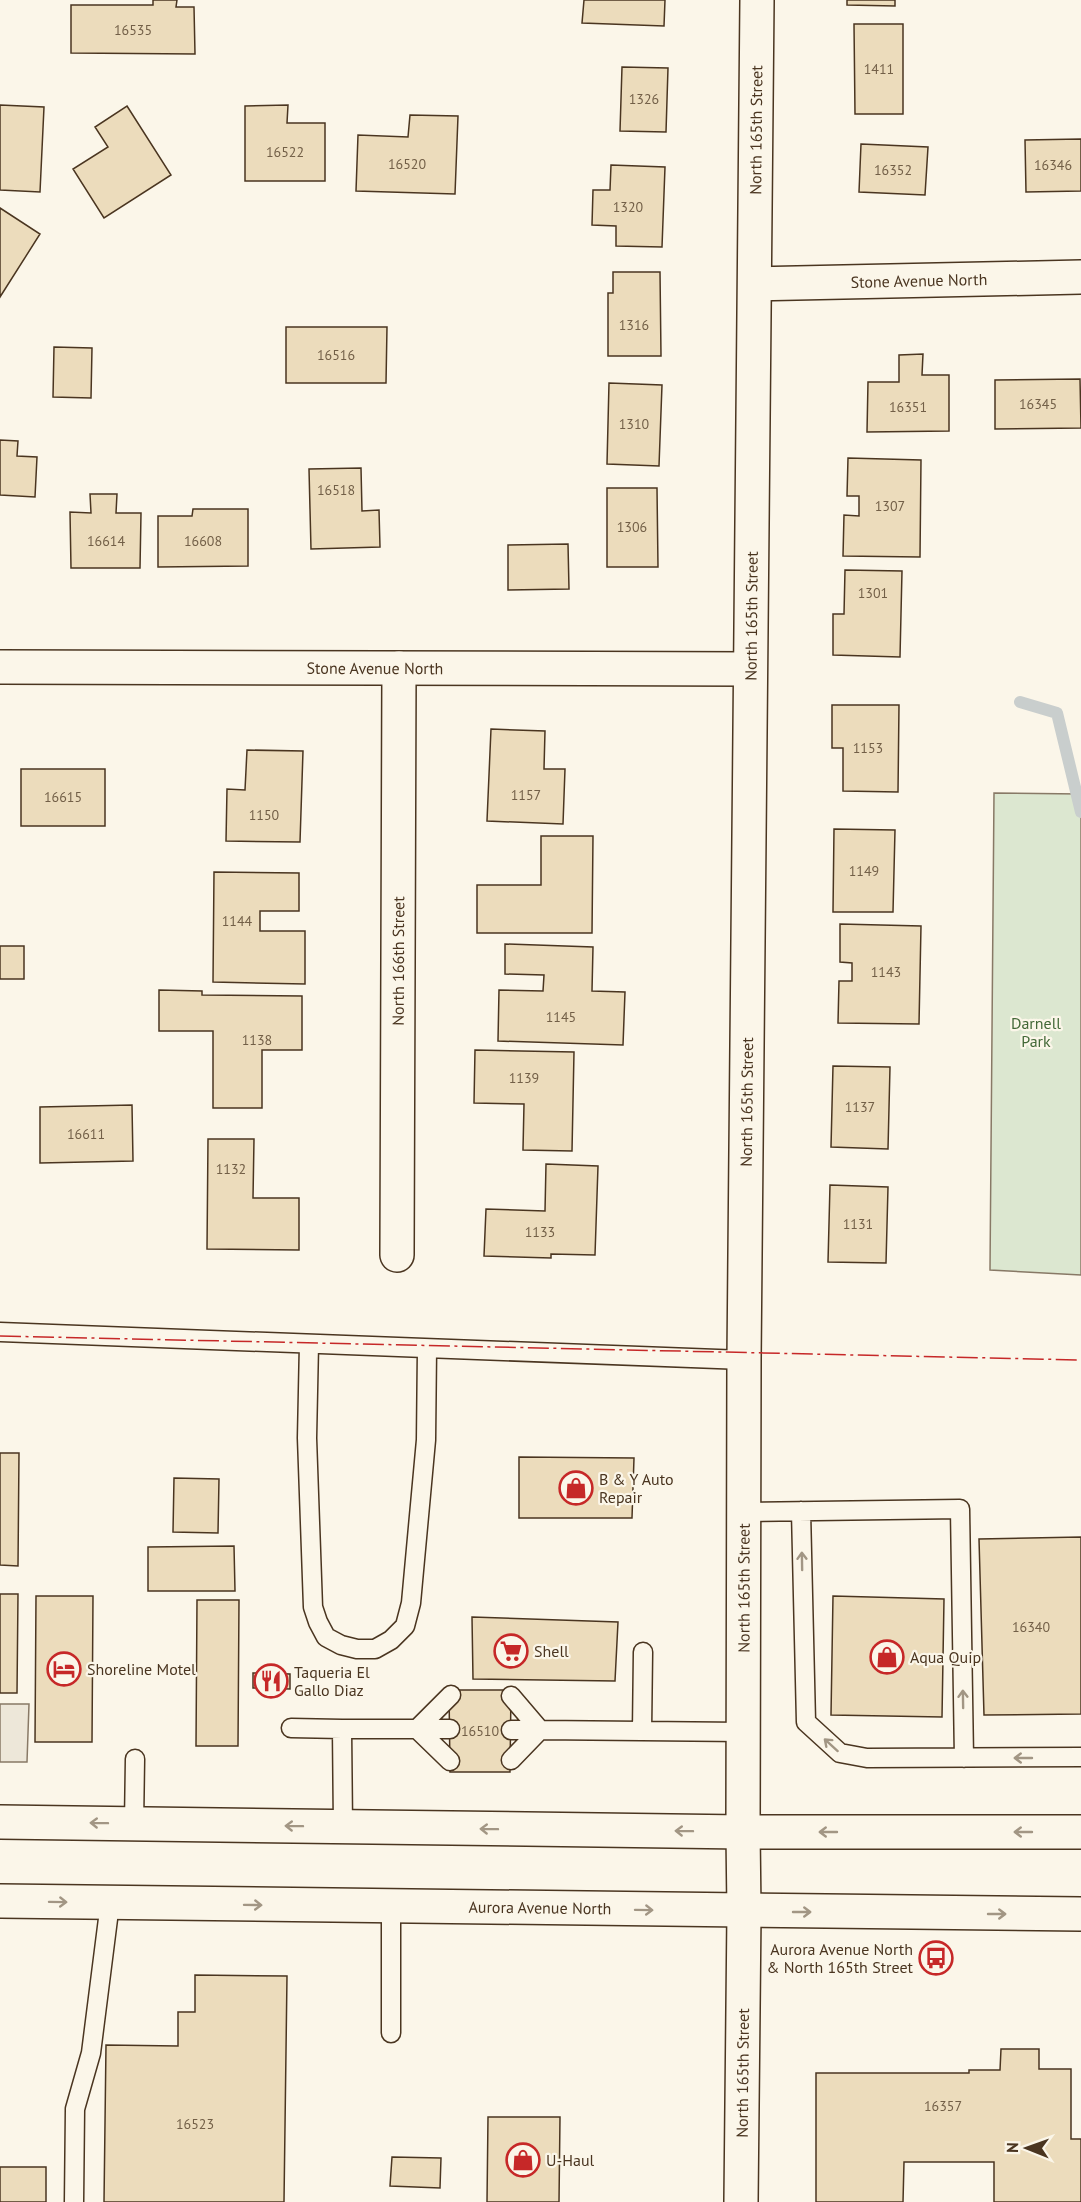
<svg xmlns="http://www.w3.org/2000/svg" width="1081" height="2202" font-family="'PT Sans',sans-serif">
  <style>
    .park { fill: #dce7d0; stroke: #887966; stroke-width: 1.5 }
    .parking { fill: #ede7d9; stroke: #887966; stroke-width: 1.5 }
    .lines { fill: none; stroke-linecap: round; stroke-linejoin: round }
    .stream { stroke: #c9cecd; stroke-width: 12 }
    .building { fill: #ecdcbc; stroke: #4a3520; stroke-width: 1.5 }
    .service-casing { stroke: #4a3520; stroke-width: 21 }
    .minor-casing { stroke: #4a3520; stroke-width: 36 }
    .tertiary-casing { stroke: #4a3520; stroke-width: 36 }
    .trunk-casing { stroke: #4a3520; stroke-width: 36 }
    .service { stroke: #fbf6e9; stroke-width: 18 }
    .minor { stroke: #fbf6e9; stroke-width: 33 }
    .tertiary { stroke: #fbf6e9; stroke-width: 33 }
    .trunk { stroke: #fbf6e9; stroke-width: 33 }
    .power { stroke: #c62828; stroke-width: 1.5; stroke-dasharray: 21 4.5 3 4.5; stroke-linecap: butt }
    .oneway { stroke: #a29684 }
    .labels { text-anchor: middle; dominant-baseline: central; stroke-width: 4.5; stroke-linejoin: round; paint-order: stroke }
    .number-label { font-size: 14px; fill: #725f47 }
    .street-label { font-size: 16px; fill: #4a3520; stroke: #fbf6e9 }
    .park-label { font-size: 16px; fill: #436837; stroke: #fbf6e9 }
    .poi-label { font-size: 16px; fill: #4a3520; stroke: #fbf6e9; text-anchor: start }
  </style>
  <rect width="100%" height="100%" fill="#fbf6e9"/>
  <path class="park" d="M 994,793 L 1081,794 L 1081,1275 L 990,1270 Z"/>
  <path class="parking" d="M 0,1704 L 29,1704 L 27,1762 L 0,1762 Z"/>
  <g class="lines">
    <path class="stream" d="M 1020,702 L 1057,713 L 1081,812"/>
  </g>
  <path class="building" d="M 153,0 L 177,0 L 176,7 L 194,7 L 195,54 L 71,53 L 71,5 L 153,5 Z
    M 584,0 L 665,0 L 664,26 L 582,23 Z
    M 847,0 L 895,0 L 895,6 L 847,5 Z
    M 854,24 L 903,24 L 903,114 L 855,114 Z
    M 622,67 L 668,68 L 666,132 L 620,131 Z
    M 0,105 L 44,107 L 40,192 L 0,190 Z
    M 288,105 L 287,123 L 325,123 L 325,181 L 245,181 L 245,106 Z
    M 127,106 L 171,175 L 104,218 L 73,169 L 108,147 L 95,127 Z
    M 410,115 L 458,116 L 455,194 L 356,191 L 358,135 L 408,137 Z
    M 1081,139 L 1081,191 L 1026,192 L 1025,140 Z
    M 861,144 L 928,147 L 925,195 L 859,192 Z
    M 611,165 L 665,167 L 662,247 L 616,246 L 616,226 L 592,225 L 593,190 L 610,190 Z
    M 0,208 L 40,234 L 0,297 Z
    M 613,272 L 660,272 L 661,356 L 608,356 L 608,293 L 613,293 Z
    M 286,327 L 387,327 L 386,383 L 286,383 Z
    M 54,347 L 92,348 L 91,398 L 53,397 Z
    M 923,354 L 922,375 L 949,375 L 949,431 L 867,432 L 868,382 L 899,382 L 899,355 Z
    M 1080,379 L 1081,428 L 995,429 L 995,380 Z
    M 609,383 L 662,385 L 659,466 L 607,464 Z
    M 0,440 L 18,441 L 17,456 L 37,457 L 35,497 L 0,495 Z
    M 848,458 L 921,460 L 920,557 L 843,556 L 844,515 L 859,516 L 859,496 L 847,496 Z
    M 361,468 L 362,511 L 379,510 L 380,547 L 311,549 L 309,469 Z
    M 607,488 L 657,488 L 658,567 L 607,567 Z
    M 90,494 L 117,494 L 116,513 L 141,513 L 140,568 L 71,568 L 70,512 L 91,513 Z
    M 193,509 L 248,509 L 248,566 L 158,567 L 158,516 L 192,516 Z
    M 568,544 L 569,589 L 508,590 L 508,545 Z
    M 845,570 L 902,571 L 900,657 L 833,655 L 833,614 L 844,614 Z
    M 832,705 L 899,705 L 898,792 L 843,791 L 843,748 L 832,748 Z
    M 491,729 L 545,731 L 544,769 L 565,769 L 563,824 L 487,821 Z
    M 247,750 L 303,751 L 300,842 L 226,841 L 227,789 L 245,790 Z
    M 21,769 L 105,769 L 105,826 L 21,826 Z
    M 834,829 L 895,830 L 893,912 L 833,912 Z
    M 541,836 L 593,836 L 592,933 L 477,933 L 477,885 L 541,885 Z
    M 214,872 L 299,873 L 299,911 L 260,911 L 260,931 L 305,931 L 305,984 L 213,982 Z
    M 840,924 L 921,926 L 919,1024 L 838,1023 L 839,981 L 852,981 L 852,963 L 840,962 Z
    M 505,944 L 593,947 L 592,991 L 625,992 L 623,1045 L 498,1041 L 499,990 L 543,991 L 544,975 L 505,974 Z
    M 0,946 L 24,946 L 24,979 L 0,979 Z
    M 159,990 L 202,991 L 202,995 L 302,996 L 302,1050 L 262,1050 L 262,1108 L 213,1108 L 213,1031 L 159,1031 Z
    M 475,1050 L 574,1052 L 572,1151 L 523,1150 L 524,1104 L 474,1103 Z
    M 833,1066 L 890,1067 L 888,1149 L 831,1147 Z
    M 132,1105 L 133,1161 L 40,1163 L 40,1107 Z
    M 208,1139 L 254,1139 L 253,1198 L 299,1198 L 299,1250 L 207,1249 Z
    M 546,1164 L 598,1166 L 595,1255 L 551,1254 L 551,1258 L 484,1256 L 486,1209 L 545,1211 Z
    M 830,1185 L 888,1187 L 886,1263 L 828,1262 Z
    M 0,1453 L 19,1453 L 18,1566 L 0,1565 Z
    M 519,1457 L 634,1458 L 632,1518 L 519,1518 Z
    M 174,1478 L 219,1479 L 218,1533 L 173,1532 Z
    M 1081,1537 L 1081,1714 L 984,1715 L 979,1539 Z
    M 234,1546 L 235,1591 L 148,1591 L 148,1547 Z
    M 0,1594 L 18,1594 L 17,1693 L 0,1693 Z
    M 36,1596 L 93,1596 L 92,1742 L 35,1742 Z
    M 833,1596 L 944,1599 L 942,1717 L 831,1715 Z
    M 197,1600 L 239,1600 L 238,1746 L 196,1746 Z
    M 472,1617 L 618,1622 L 615,1681 L 473,1679 Z
    M 253,1673 L 290,1674 L 290,1689 L 253,1688 Z
    M 449,1690 L 511,1690 L 510,1772 L 450,1772 Z
    M 195,1975 L 287,1976 L 284,2202 L 104,2202 L 106,2045 L 178,2046 L 178,2012 L 195,2012 Z
    M 1001,2049 L 1039,2049 L 1039,2069 L 1071,2069 L 1071,2139 L 1081,2139 L 1081,2202 L 994,2202 L 994,2162 L 904,2162 L 903,2202 L 816,2202 L 816,2073 L 969,2073 L 969,2070 L 1000,2070 Z
    M 488,2117 L 560,2117 L 559,2202 L 487,2202 Z
    M 392,2157 L 441,2158 L 440,2188 L 390,2186 Z
    M 0,2167 L 46,2167 L 46,2202 L 0,2202 Z"/>
  <g class="lines">
    <defs>
      <path id="service" d="M 0,1332 L 744,1360
        M 309,1344 L 307,1438 L 313,1607 L 318,1622 L 326,1637 L 341,1645 L 357,1649 L 375,1649 L 391,1640 L 405,1626 L 411,1603 L 426,1440 L 427,1349
        M 801,1511 L 806,1722 L 840,1753 L 867,1758 L 1081,1757
        M 744,1512 L 960,1509 L 964,1758
        M 511,1696 L 540,1730 L 642,1731 L 643,1652
        M 291,1728 L 342,1729
        M 450,1729 L 417,1729 L 451,1695
        M 511,1730 L 540,1730 L 511,1760
        M 642,1731 L 743,1732
        M 134,1824 L 135,1759
        M 343,1827 L 342,1729 L 417,1729 L 450,1761
        M 391,1907 L 391,2033
        M 74,2202 L 75,2109 L 91,2053 L 110,1903"/>
      <g id="minor">
        <path id="s1" d="M 755,284 L 1081,277"/>
        <path id="s2" d="M 0,667 L 750,669"/>
        <path id="s3" d="M 397,1255 L 399,668"/>
        <path id="s4" d="M 743,1832 L 744,1360 L 757,0"/>
      </g>
      <g id="tertiary">
        <path id="s5" d="M 741,2202 L 744,1912 L 743,1832"/>
      </g>
      <g id="trunk">
        <path d="M 0,1822 L 743,1832 L 1081,1832"/>
        <path id="s6" d="M 0,1901 L 1081,1914"/>
      </g>
    </defs>
    <use href="#service" class="service-casing"/>
    <use href="#minor" class="minor-casing"/>
    <use href="#tertiary" class="tertiary-casing"/>
    <use href="#trunk" class="trunk-casing"/>
    <use href="#service" class="service"/>
    <use href="#minor" class="minor"/>
    <use href="#tertiary" class="tertiary"/>
    <use href="#trunk" class="trunk"/>
    <path class="power" d="M 0,1336 L 1081,1360"/>
  </g>
  <defs><path id="oneway-shaft" d="M-6 0H5M1.5-3L5.5 0L1.5 3" fill="none" stroke-width="1.6" stroke-linecap="round" stroke-linejoin="round" transform="scale(1.5)"/></defs>
  <g class="oneway">
    <use href="#oneway-shaft" transform="translate(802 1561) rotate(-91)"/>
    <use href="#oneway-shaft" transform="translate(963 1699) rotate(-91)"/>
    <use href="#oneway-shaft" transform="translate(831 1745) rotate(-138)"/>
    <use href="#oneway-shaft" transform="translate(1023 1758) rotate(180)"/>
    <use href="#oneway-shaft" transform="translate(99 1823) rotate(-179)"/>
    <use href="#oneway-shaft" transform="translate(294 1826) rotate(-179)"/>
    <use href="#oneway-shaft" transform="translate(489 1829) rotate(-179)"/>
    <use href="#oneway-shaft" transform="translate(684 1831) rotate(-179)"/>
    <use href="#oneway-shaft" transform="translate(828 1832) rotate(-180)"/>
    <use href="#oneway-shaft" transform="translate(1023 1832) rotate(-180)"/>
    <use href="#oneway-shaft" transform="translate(58 1902) rotate(1)"/>
    <use href="#oneway-shaft" transform="translate(253 1905) rotate(1)"/>
    <use href="#oneway-shaft" transform="translate(644 1910) rotate(1)"/>
    <use href="#oneway-shaft" transform="translate(802 1912)"/>
    <use href="#oneway-shaft" transform="translate(997 1914)"/>
  </g>
  <defs>
    <symbol id="shop-ring" viewBox="-11 -11 22 22"><circle r="9.5" fill="#fbf6e9" stroke="#c62828" stroke-width="1.5"/><path d="M-5-2.5h2.3a2.7 3.5 0 0 1 5.4 0H5L5.5 6h-11ZM-1.5-2.5h3a1.5 2.3 0 0 0-3 0Z" fill="#c62828"/></symbol>
    <symbol id="supermarket-ring" viewBox="-11 -11 22 22"><circle r="9.5" fill="#fbf6e9" stroke="#c62828" stroke-width="1.5"/><path d="M-6-5.5h2.5l.6 2H6L4.5 2H-2.5L-4.4-4H-6ZM-1.5 3.2a1.3 1.3 0 1 0 .1 0ZM3 3.2a1.3 1.3 0 1 0 .1 0Z" fill="#c62828"/></symbol>
    <symbol id="hotel-ring" viewBox="-11 -11 22 22"><circle r="9.5" fill="#fbf6e9" stroke="#c62828" stroke-width="1.5"/><path d="M-6-4.5h1.5V1H6V5H4.5V3h-9V5H-6ZM-4 0a1.8 1.8 0 1 1 3.6 0ZM.5 0V-2.5h3Q6-2.5 6 0Z" fill="#c62828"/></symbol>
    <symbol id="restaurant-ring" viewBox="-11 -11 22 22"><circle r="9.5" fill="#fbf6e9" stroke="#c62828" stroke-width="1.5"/><path d="M-5-6h1v4h1v-4h1v4h1v-4h1v5L-1.5 .5V6h-2V.5L-5-1ZM5-6V6H3V1.5H1.5Q1.5-4 5-6Z" fill="#c62828"/></symbol>
    <symbol id="bus-ring" viewBox="-11 -11 22 22"><circle r="9.5" fill="#fbf6e9" stroke="#c62828" stroke-width="1.5"/><path d="M-5-6H5V4H4V6H2V4H-2V6H-4V4H-5ZM-3.5-4V0h7V-4ZM-3.5 1.2v1.5H-2V1.2ZM2 1.2v1.5H3.5V1.2Z" fill="#c62828"/></symbol>
  </defs>
  <g fill-rule="evenodd">
    <use href="#shop-ring" x="557" y="1469" width="38" height="38"/>
    <use href="#supermarket-ring" x="492" y="1632" width="38" height="38"/>
    <use href="#shop-ring" x="868" y="1638" width="38" height="38"/>
    <use href="#hotel-ring" x="45" y="1650" width="38" height="38"/>
    <use href="#restaurant-ring" x="252" y="1662" width="38" height="38"/>
    <use href="#bus-ring" x="917" y="1939" width="38" height="38"/>
    <use href="#shop-ring" x="504" y="2141" width="38" height="38"/>
  </g>
  <g class="labels">
    <g class="number-label">
      <text x="133" y="30">16535</text>
      <text x="879" y="69">1411</text>
      <text x="644" y="99">1326</text>
      <text x="285" y="152">16522</text>
      <text x="407" y="164">16520</text>
      <text x="1053" y="165">16346</text>
      <text x="893" y="170">16352</text>
      <text x="628" y="207">1320</text>
      <text x="634" y="325">1316</text>
      <text x="336" y="355">16516</text>
      <text x="1038" y="404">16345</text>
      <text x="908" y="407">16351</text>
      <text x="634" y="424">1310</text>
      <text x="336" y="490">16518</text>
      <text x="890" y="506">1307</text>
      <text x="632" y="527">1306</text>
      <text x="106" y="541">16614</text>
      <text x="203" y="541">16608</text>
      <text x="873" y="593">1301</text>
      <text x="868" y="748">1153</text>
      <text x="526" y="795">1157</text>
      <text x="63" y="797">16615</text>
      <text x="264" y="815">1150</text>
      <text x="864" y="871">1149</text>
      <text x="237" y="921">1144</text>
      <text x="886" y="972">1143</text>
      <text x="561" y="1017">1145</text>
      <text x="257" y="1040">1138</text>
      <text x="524" y="1078">1139</text>
      <text x="860" y="1107">1137</text>
      <text x="86" y="1134">16611</text>
      <text x="231" y="1169">1132</text>
      <text x="858" y="1224">1131</text>
      <text x="540" y="1232">1133</text>
      <text x="1031" y="1627">16340</text>
      <text x="480" y="1731">16510</text>
      <text x="943" y="2106">16357</text>
      <text x="195" y="2124">16523</text>
    </g>
    <g class="street-label">
      <text stroke="none"><textPath href="#s4" startOffset="1702">North 165th Street</textPath></text>
      <text stroke="none"><textPath href="#s1" startOffset="164">Stone Avenue North</textPath></text>
      <text stroke="none"><textPath href="#s4" startOffset="1216">North 165th Street</textPath></text>
      <text stroke="none"><textPath href="#s2" startOffset="375">Stone Avenue North</textPath></text>
      <text stroke="none"><textPath href="#s3" startOffset="294">North 166th Street</textPath></text>
      <text stroke="none"><textPath href="#s4" startOffset="730">North 165th Street</textPath></text>
      <text stroke="none"><textPath href="#s4" startOffset="244">North 165th Street</textPath></text>
      <text stroke="none"><textPath href="#s6" startOffset="540">Aurora Avenue North</textPath></text>
      <text stroke="none"><textPath href="#s5" startOffset="129">North 165th Street</textPath></text>
    </g>
    <g class="park-label">
      <text x="1036" y="1023">Darnell<tspan x="1036" dy="18">Park</tspan></text>
    </g>
    <g class="poi-label">
      <text x="599" y="1479">B &amp; Y Auto<tspan x="599" dy="18">Repair</tspan></text>
      <text x="534" y="1651">Shell</text>
      <text x="910" y="1657">Aqua Quip</text>
      <text x="87" y="1669">Shoreline Motel</text>
      <text x="294" y="1672">Taqueria El<tspan x="294" dy="18">Gallo Diaz</tspan></text>
      <text x="913" y="1949" text-anchor="end">Aurora Avenue North<tspan x="913" dy="18">&amp; North 165th Street</tspan></text>
      <text x="546" y="2160">U-Haul</text>
    </g>
  </g>
  <g transform="translate(1027 2148) rotate(271)" stroke="#fbf6e9" stroke-width="4.5" paint-order="stroke">
  <path d="M0-4.5L10 22L0 15L-10 22Z" fill="#4a3520"/>
  <text y="-9" font-size="16" font-weight="bold" text-anchor="middle" fill="#4a3520">N</text>
  </g>
</svg>
